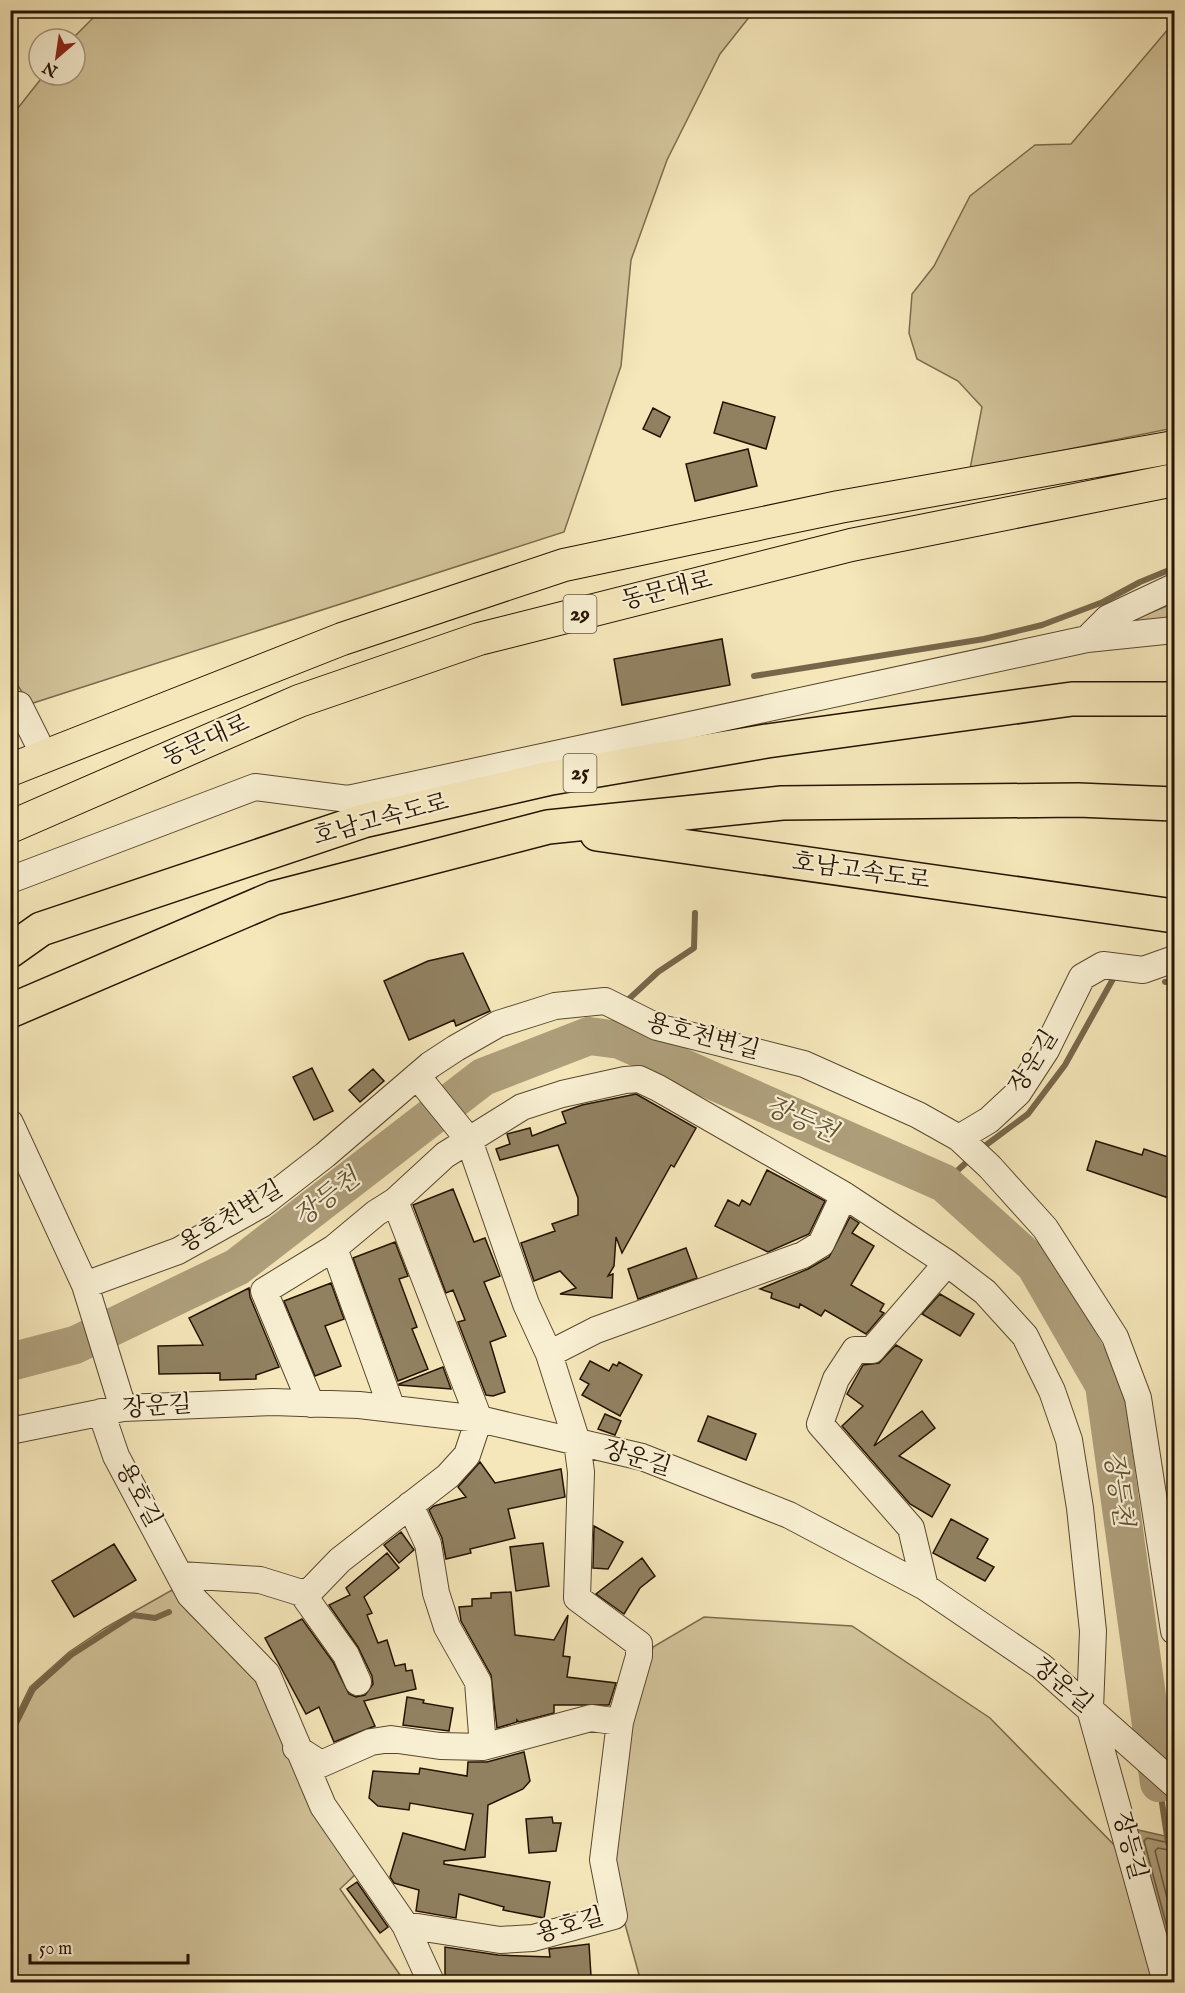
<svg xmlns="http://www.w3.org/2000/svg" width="1185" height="1993" font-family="'IM FELL English','Noto Serif KR',serif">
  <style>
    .green { fill: #d2c39a; stroke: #7c6b4d; stroke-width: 1.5 }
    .water { fill: #ae9f7b; stroke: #77674a; stroke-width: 1.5 }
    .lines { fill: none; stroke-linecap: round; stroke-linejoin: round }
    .shore { stroke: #6a593e; stroke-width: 1.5 }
    .stream { stroke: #77674a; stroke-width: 6 }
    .river { stroke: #ae9f7b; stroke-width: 38 }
    .building { fill: #918161; stroke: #251300; stroke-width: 1.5 }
    .minor-casing { stroke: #59482e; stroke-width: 28 }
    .major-casing { stroke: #251300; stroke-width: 34 }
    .highway-casing { stroke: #251300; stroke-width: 36 }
    .minor { stroke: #f8efd2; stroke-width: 26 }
    .major { stroke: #f5e7ba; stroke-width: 32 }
    .highway { stroke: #f5e7ba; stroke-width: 33 }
    .labels { text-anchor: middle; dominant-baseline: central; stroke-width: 4.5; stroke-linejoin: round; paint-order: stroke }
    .shield { fill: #f8efd2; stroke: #64553f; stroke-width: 1.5 }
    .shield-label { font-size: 22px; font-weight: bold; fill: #251300 }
    .street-label { font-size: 24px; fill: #251300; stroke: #f8efd2 }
    .water-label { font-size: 26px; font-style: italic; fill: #635237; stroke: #f8efd2 }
  </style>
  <rect width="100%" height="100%" fill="#f5e7ba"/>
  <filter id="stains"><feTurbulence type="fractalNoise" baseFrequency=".00333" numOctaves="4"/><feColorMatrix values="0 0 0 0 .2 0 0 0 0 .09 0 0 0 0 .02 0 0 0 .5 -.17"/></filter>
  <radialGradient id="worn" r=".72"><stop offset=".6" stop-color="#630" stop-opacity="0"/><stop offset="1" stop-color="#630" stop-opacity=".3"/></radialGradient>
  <path class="green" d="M 100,11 L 754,11 L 720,54 L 667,160 L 631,260 L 621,366 L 564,532 L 30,704 L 10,674 L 10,118 L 44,75 L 75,75 L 75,39 L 72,39 Z
    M 1174,22 L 1174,428 L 970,469 L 982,407 L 958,381 L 917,359 L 909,333 L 912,294 L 934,266 L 970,196 L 1035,145 L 1071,144 Z
    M 1174,603 L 1174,623 L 1132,627 L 1135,619 Z
    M 172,1590 L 187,1611 L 260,1680 L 360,1870 L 340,1889 L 405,1982 L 11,1982 L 10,1728 L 30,1687 L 69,1652 L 105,1628 Z
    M 704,1617 L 852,1626 L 990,1718 L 1120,1851 L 1157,1982 L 641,1982 L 607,1859 L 629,1725 L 653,1647 Z"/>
  <path class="water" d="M 1134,1829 L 1174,1838 L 1174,1976 Z"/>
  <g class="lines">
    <path class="shore" d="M 1174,1844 L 1147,1838 L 1144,1841 L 1174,1953
      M 1174,1851 L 1158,1848 L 1155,1851 L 1174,1925"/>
    <path class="stream" d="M 754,676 L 984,639 L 1042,625 L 1103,602 L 1140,582 L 1174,568
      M 1165,982 L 1174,981
      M 630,998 L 658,972 L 694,948 L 695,913
      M 617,1018 L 620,1040
      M 982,1148 L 1028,1114 L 1065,1065 L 1113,979
      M 944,1183 L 970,1159
      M 10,1735 L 33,1689 L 71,1655 L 133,1615 L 155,1618 L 169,1612
      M 1159,1783 L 1168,1843"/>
    <path class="river" d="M 10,1362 L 75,1345 L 237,1267 L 483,1077 L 589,1036 L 620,1040 L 944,1183 L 1035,1265 L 1104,1385 L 1159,1783"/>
  </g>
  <path class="building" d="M 723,402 L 775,417 L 766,449 L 714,433 Z
    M 653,408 L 670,417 L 660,437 L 643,429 Z
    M 748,449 L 757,486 L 695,501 L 686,464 Z
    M 722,639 L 730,685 L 622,705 L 614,659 Z
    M 463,953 L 490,1011 L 456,1026 L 454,1020 L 409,1040 L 384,981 L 428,961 Z
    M 312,1068 L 333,1111 L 314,1120 L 293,1077 Z
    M 373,1069 L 384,1081 L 360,1102 L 349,1090 Z
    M 636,1094 L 696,1128 L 674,1167 L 671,1165 L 622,1253 L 616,1237 L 614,1266 L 608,1276 L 613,1274 L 612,1298 L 560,1294 L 576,1288 L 560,1271 L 534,1281 L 521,1243 L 555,1231 L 552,1224 L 578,1215 L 578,1198 L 558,1145 L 500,1160 L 496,1149 L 510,1144 L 507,1134 L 530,1128 L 532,1136 L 566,1123 L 562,1112 L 582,1105 Z
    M 1096,1141 L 1142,1155 L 1144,1149 L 1174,1159 L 1174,1200 L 1087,1170 Z
    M 767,1170 L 825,1201 L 809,1234 L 768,1252 L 715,1226 L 728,1200 L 739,1206 L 742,1200 L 750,1205 Z
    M 453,1189 L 474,1242 L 485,1238 L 500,1276 L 484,1282 L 506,1336 L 490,1342 L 505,1392 L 493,1396 L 486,1395 L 458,1322 L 465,1320 L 453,1290 L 446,1293 L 413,1205 Z
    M 850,1217 L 859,1223 L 852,1233 L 874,1246 L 851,1285 L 884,1304 L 880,1311 L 884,1313 L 866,1334 L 825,1310 L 821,1316 L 800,1304 L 799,1308 L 771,1298 L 772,1293 L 760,1289 L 808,1269 L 829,1257 Z
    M 395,1242 L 408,1276 L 399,1279 L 417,1327 L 412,1329 L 428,1369 L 398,1381 L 353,1258 Z
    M 686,1248 L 697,1278 L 638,1299 L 628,1269 Z
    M 331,1283 L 344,1319 L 325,1326 L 341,1366 L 315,1376 L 284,1301 Z
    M 249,1288 L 250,1297 L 279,1367 L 256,1375 L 256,1379 L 220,1380 L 220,1373 L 159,1374 L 158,1346 L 203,1345 L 189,1318 Z
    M 940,1294 L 974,1314 L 960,1336 L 922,1314 Z
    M 896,1345 L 922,1360 L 874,1446 L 922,1411 L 935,1428 L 899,1456 L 950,1485 L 932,1517 L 910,1504 L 842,1426 L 863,1406 L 847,1394 L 863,1365 L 879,1363 Z
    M 590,1361 L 609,1371 L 613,1364 L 617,1366 L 619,1362 L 642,1375 L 620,1416 L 582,1395 L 589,1384 L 580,1379 Z
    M 443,1367 L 451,1389 L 399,1385 L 399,1384 Z
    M 605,1414 L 621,1421 L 615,1435 L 598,1429 Z
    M 708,1416 L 756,1434 L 746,1460 L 698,1441 Z
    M 480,1462 L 495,1483 L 561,1469 L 565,1497 L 508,1509 L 515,1538 L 470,1549 L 471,1553 L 446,1559 L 442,1538 L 429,1510 L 434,1506 L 466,1497 L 458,1487 Z
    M 951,1519 L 988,1539 L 977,1558 L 994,1567 L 985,1581 L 933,1553 Z
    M 594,1526 L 623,1542 L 608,1569 L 593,1568 Z
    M 401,1532 L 414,1550 L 399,1563 L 384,1545 Z
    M 543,1543 L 549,1586 L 516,1591 L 510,1547 Z
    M 114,1544 L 136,1580 L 74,1617 L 52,1581 Z
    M 387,1553 L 399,1568 L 364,1597 L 372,1613 L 367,1615 L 378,1643 L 387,1640 L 395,1666 L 405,1664 L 406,1671 L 412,1670 L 416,1689 L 364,1701 L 375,1726 L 334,1742 L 319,1707 L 306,1714 L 265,1638 L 302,1619 L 333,1662 L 349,1694 L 356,1697 L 365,1695 L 373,1684 L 372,1676 L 358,1647 L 329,1605 L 350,1595 L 346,1588 Z
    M 642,1558 L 655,1576 L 640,1588 L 624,1614 L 596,1594 Z
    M 511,1592 L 515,1635 L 554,1640 L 568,1615 L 563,1656 L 570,1657 L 567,1677 L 616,1683 L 609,1705 L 554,1705 L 554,1713 L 519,1722 L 517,1720 L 517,1722 L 497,1728 L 491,1675 L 461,1621 L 459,1607 L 472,1606 L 472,1599 L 491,1598 L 491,1593 Z
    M 407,1697 L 424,1700 L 423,1703 L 453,1708 L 449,1731 L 403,1725 Z
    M 524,1752 L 530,1781 L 523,1789 L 488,1805 L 485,1857 L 444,1861 L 444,1864 L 550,1882 L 544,1918 L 503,1910 L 504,1907 L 459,1894 L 456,1918 L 416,1911 L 419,1890 L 394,1883 L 390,1877 L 403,1833 L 465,1850 L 473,1814 L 410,1803 L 409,1810 L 378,1806 L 369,1798 L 373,1771 L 419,1774 L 420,1768 L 467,1776 L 468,1762 L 487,1762 Z
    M 552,1817 L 553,1823 L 561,1823 L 556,1851 L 529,1853 L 526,1819 Z
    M 357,1882 L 388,1927 L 380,1933 L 347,1889 Z
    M 589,1944 L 591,1976 L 539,1980 L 538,1983 L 508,1983 L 484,1980 L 484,1978 L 445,1979 L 445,1947 L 498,1955 L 550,1957 L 549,1949 Z"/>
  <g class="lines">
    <defs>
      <path id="minor" d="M 1087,639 L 1174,630
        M 10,709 L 19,705 L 45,757
        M 10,880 L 255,787 L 348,799 L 1087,639 L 1108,618 L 1174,587
        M 1174,959 L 1143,970 L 1103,965 L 1082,977 L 1046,1050 L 1018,1093 L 989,1120 L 959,1138 L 990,1167 L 1045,1228 L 1115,1337 L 1138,1398 L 1174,1631
        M 10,1123 L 85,1285 L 123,1408
        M 334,1248 L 392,1409
        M 85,1285 L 178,1251 L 262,1204 L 325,1155 L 430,1065 L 456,1048 L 498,1024 L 555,1006 L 605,1001 L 657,1027 L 804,1064 L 918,1115 L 959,1138
        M 549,1354 L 596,1330 L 803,1255 L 821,1244 L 844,1195
        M 311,1404 L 264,1291 L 334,1248 L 376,1213 L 395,1201 L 445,1155 L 522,1107 L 562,1094 L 625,1080 L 639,1079 L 658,1088 L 844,1195 L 947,1263 L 985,1292 L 1025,1336 L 1052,1391 L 1069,1440 L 1080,1508 L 1093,1631 L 1090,1709 L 1166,1982
        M 101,1412 L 116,1456 L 190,1595 L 267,1674 L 323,1806 L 405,1925 L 431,1982
        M 10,1431 L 123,1408 L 273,1402 L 359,1405 L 479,1419 L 642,1457 L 789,1515 L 925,1587 L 1041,1666 L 1174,1784
        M 410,1505 L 428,1544 L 436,1593 L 447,1627 L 478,1682 L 483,1747
        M 181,1575 L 260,1580 L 302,1593 L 312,1589 L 340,1560 L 448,1476 L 467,1455 L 479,1419 L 395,1201
        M 925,1587 L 911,1528 L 820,1424 L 836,1379 L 855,1350 L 872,1350 L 947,1263
        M 302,1593 L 346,1655 L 358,1682
        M 296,1748 L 321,1764 L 371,1742 L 391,1739 L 440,1746 L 483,1747 L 591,1718 L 620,1722
        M 405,1925 L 500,1940 L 533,1938 L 614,1916 L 603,1860 L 620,1722 L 639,1656 L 639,1644 L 577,1598 L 581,1472 L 577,1442 L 549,1354 L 526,1304 L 469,1140 L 417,1076"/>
      <path id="major" d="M 10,770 L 342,639 L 564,565 L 839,507 L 1174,447
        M 10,827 L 299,701 L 479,639 L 851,545 L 1174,480"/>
      <path id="highway" d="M 597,834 L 1174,916
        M 10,951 L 41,929 L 363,821 L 551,778 L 767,741 L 1072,699 L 1174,699
        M 10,1011 L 274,898 L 548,827 L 782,803 L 1078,800 L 1174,804"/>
    </defs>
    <use href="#minor" class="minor-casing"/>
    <use href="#major" class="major-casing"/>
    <use href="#highway" class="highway-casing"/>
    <use href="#minor" class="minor"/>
    <use href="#major" class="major"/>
    <use href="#highway" class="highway"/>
  </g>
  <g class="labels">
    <g class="shield">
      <rect x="563.5" y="595" width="33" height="38" rx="4.5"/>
      <rect x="563.5" y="754" width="33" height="38" rx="4.5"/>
    </g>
    <g class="shield-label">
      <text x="580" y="614">29</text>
      <text x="580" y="773">25</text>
    </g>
    <g class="street-label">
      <text transform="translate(667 591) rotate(-14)">동문대로</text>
      <text transform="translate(206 741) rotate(-24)">동문대로</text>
      <text transform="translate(381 820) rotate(-15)">호남고속도로</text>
      <text transform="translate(861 872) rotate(8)">호남고속도로</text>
      <text transform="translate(703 1037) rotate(15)">용호천변길</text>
      <text transform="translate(1034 1062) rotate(-58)">장운길</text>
      <text transform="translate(231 1217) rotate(-31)">용호천변길</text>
      <text transform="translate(157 1407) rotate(-4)">장운길</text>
      <text transform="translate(637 1459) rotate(17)">장운길</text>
      <text transform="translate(138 1495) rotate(62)">용호길</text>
      <text transform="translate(1062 1686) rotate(40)">장운길</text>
      <text transform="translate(1129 1846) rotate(75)">장등길</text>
      <text transform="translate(570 1926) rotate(-16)">용호길</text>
    </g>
    <g class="water-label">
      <text transform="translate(801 1120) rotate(24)">장등천</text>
      <text transform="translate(327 1198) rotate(-38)">장등천</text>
      <text transform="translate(1118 1489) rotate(82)">장등천</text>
    </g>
  </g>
  <rect width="1185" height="1993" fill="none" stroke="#f5e7ba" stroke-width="36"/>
  <rect x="12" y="12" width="1161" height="1969" fill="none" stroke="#251300" stroke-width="3"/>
  <rect x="18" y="18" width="1149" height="1957" fill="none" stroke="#251300" stroke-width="1.5"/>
  <g transform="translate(57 57) rotate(209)"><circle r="28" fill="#f8efd2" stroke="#a4977e" stroke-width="1.5"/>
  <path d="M0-4.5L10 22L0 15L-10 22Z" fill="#8f2418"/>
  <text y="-9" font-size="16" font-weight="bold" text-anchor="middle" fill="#251300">N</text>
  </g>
  <path d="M30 1954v9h158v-9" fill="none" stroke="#251300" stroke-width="3"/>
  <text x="39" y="1954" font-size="18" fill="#251300" stroke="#f8efd2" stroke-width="4.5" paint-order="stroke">50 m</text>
  <rect width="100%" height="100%" filter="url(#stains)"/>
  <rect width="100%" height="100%" fill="url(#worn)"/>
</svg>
